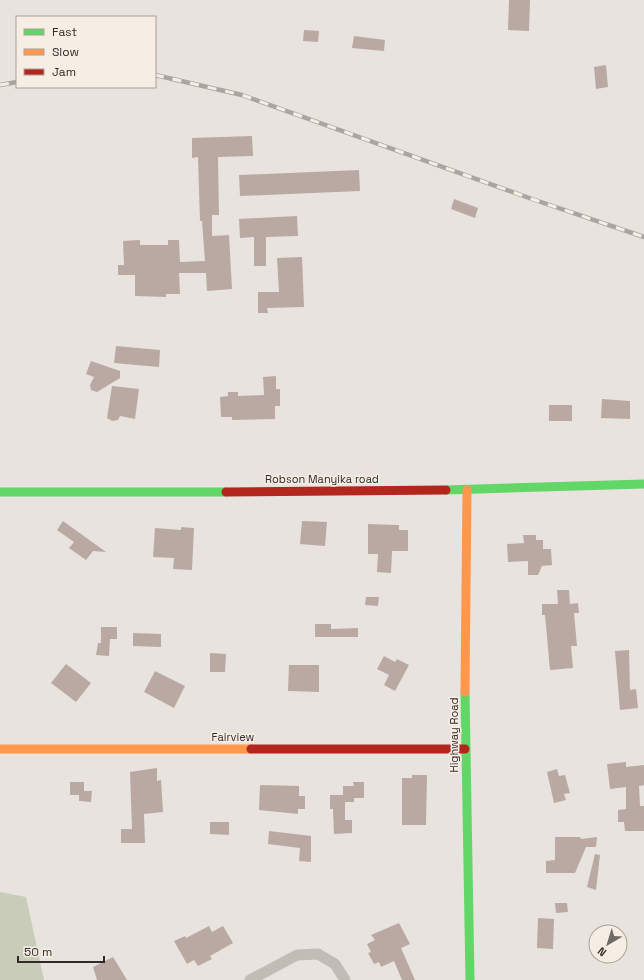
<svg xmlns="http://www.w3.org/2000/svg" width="644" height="980" font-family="'Space Grotesk',sans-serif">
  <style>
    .green { fill: #c9ccb9 }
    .building { fill: #baa9a2 }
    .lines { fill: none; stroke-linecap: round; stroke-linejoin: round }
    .street { stroke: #c2bcb7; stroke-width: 11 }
    .fast { stroke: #63d668; stroke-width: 9 }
    .slow { stroke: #ff974d; stroke-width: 9 }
    .jam { stroke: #b3261e; stroke-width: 9 }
    .rail-casing { stroke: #a9a5a1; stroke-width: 4.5 }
    .rail { stroke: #f6eee4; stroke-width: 3; stroke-dasharray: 9; stroke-linecap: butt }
    .labels { text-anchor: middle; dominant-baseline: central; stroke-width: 3; stroke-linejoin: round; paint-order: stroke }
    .street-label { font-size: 11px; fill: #312a26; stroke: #f6eee4 }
  </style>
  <rect width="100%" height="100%" fill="#e8e3de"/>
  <path class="green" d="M 0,892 L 26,897 L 44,980 L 0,980 Z"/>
  <path class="building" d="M 509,0 L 530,0 L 529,31 L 508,30 Z
    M 304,30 L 319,31 L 318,42 L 303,41 Z
    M 354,36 L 385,40 L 384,51 L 352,48 Z
    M 606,65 L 608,87 L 596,89 L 594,67 Z
    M 252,136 L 253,156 L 218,157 L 219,215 L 212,215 L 212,236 L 229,235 L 232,289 L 207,291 L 206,273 L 179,273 L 180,294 L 166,294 L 166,297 L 135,296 L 135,275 L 118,275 L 118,265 L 124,265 L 123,241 L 140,240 L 140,245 L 168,245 L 168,240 L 179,240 L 180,262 L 205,261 L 202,221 L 200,221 L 198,157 L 192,158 L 192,138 Z
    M 359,170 L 360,191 L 240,196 L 239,175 Z
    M 454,199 L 478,208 L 475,218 L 451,209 Z
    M 297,216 L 298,236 L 266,237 L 266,266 L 254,266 L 254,237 L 240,238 L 239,219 Z
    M 302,257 L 304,307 L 267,308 L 268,313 L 258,313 L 258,292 L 279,292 L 277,258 Z
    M 116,346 L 160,350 L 159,367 L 114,363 Z
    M 91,361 L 120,371 L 120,378 L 97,392 L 91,390 L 90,385 L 94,377 L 86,374 Z
    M 276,376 L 276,389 L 280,389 L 280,406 L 275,406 L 275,419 L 232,420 L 232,417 L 221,417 L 220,397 L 228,396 L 228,392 L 238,392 L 238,396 L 264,395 L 263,377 Z
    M 112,386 L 139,389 L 135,419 L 120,416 L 118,420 L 112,421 L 107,418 Z
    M 602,399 L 630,401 L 630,419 L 601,418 Z
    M 549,405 L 572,405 L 572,421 L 549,421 Z
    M 63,521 L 106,552 L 93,551 L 86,560 L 69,548 L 74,542 L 57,530 Z
    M 302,521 L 327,522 L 325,546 L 300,544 Z
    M 368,524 L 399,525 L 399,530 L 408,530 L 408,551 L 392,551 L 391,573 L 377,572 L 378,554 L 368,554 Z
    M 181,527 L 194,528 L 192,570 L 173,569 L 174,558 L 153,557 L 155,528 L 181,530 Z
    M 523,535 L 536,535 L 536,540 L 543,540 L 543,549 L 551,549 L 552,565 L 542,566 L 538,575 L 528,575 L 528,561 L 508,562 L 507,544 L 524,543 Z
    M 557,590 L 569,590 L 570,604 L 578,603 L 579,613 L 574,613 L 577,646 L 571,646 L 573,668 L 550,670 L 545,615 L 542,615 L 542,604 L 558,604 Z
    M 366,597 L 379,597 L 378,606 L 365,605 Z
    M 315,624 L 331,624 L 331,629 L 358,628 L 358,637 L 315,637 Z
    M 101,627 L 117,627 L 117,639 L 110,639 L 109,656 L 96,655 L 98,643 L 101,643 Z
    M 133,633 L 161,634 L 161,647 L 133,646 Z
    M 629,650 L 630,690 L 636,689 L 638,708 L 620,710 L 615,651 Z
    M 210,653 L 226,654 L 225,672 L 210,672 Z
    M 384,656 L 395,662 L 397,659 L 409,665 L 395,691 L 384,685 L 389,675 L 377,669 Z
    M 66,664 L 91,683 L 76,702 L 51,683 Z
    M 289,665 L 319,665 L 319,692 L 288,691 Z
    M 155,671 L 185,686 L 174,708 L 144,692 Z
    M 626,762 L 626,767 L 644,765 L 644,785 L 639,786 L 640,806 L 644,806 L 644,831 L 625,831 L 624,822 L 618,822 L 618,810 L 626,809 L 626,787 L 610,789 L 607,764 Z
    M 157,768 L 157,781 L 161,780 L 163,812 L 144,814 L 145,843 L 121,843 L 121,829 L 132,829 L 130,772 Z
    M 557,769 L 559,776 L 565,775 L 570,793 L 564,794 L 566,800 L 554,803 L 547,772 Z
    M 412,775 L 427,775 L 426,825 L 402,825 L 402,778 L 412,778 Z
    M 70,782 L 84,782 L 84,791 L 92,791 L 91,802 L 79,801 L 79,795 L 70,795 Z
    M 353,782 L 364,782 L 364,798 L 354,798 L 354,802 L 345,802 L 345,820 L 352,820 L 352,833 L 334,834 L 333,809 L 330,809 L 330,795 L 343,795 L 343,786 L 354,786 Z
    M 260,785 L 299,786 L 299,796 L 305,796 L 305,809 L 298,809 L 298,814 L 259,810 Z
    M 210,822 L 229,822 L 229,835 L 210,834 Z
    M 269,831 L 311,836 L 311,862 L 299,861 L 300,848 L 268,844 Z
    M 555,837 L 580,837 L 581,839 L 597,837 L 596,847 L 586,847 L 575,873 L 546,873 L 546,861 L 555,860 Z
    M 595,854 L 600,855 L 596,890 L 587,887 Z
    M 555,903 L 567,903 L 568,912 L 556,913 Z
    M 538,918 L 554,919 L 553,949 L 537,948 Z
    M 399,923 L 410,944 L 401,948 L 415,980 L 402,980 L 394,961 L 381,967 L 379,962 L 374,964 L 368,953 L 371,952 L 367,944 L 375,940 L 371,935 Z
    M 209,926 L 212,932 L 223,926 L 233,943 L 210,956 L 212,959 L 198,966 L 194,960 L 187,964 L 174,941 L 185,936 L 186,938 Z
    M 113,957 L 127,980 L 97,980 L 93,967 Z"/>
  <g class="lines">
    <path class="street" d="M 250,980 L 297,955 L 318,954 L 335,964 L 345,980"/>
    <path class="fast" d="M 446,490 L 644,484
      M 0,492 L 226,492
      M 465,692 L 470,980"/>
    <path class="slow" d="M 465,692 L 467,490
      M 0,749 L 251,749"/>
    <path class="jam" d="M 226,492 L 446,490
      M 251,749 L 465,749"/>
    <defs>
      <path id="rail" d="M 155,75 L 242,95 L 532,199 L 644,237
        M 0,85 L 17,82"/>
    </defs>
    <use href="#rail" class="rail-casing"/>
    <use href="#rail" class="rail"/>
  </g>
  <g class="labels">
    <g class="street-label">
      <text x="322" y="479">Robson Manyika road</text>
      <text transform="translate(454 735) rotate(-90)">Highway Road</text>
      <text x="233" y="737">Fairview</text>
    </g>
  </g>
  <rect x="16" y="16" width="140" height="72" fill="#f6eee4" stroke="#a7a098"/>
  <rect x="24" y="29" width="20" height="6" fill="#63d668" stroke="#a7a098"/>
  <text x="52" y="36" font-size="12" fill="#312a26">Fast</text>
  <rect x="24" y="49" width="20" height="6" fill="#ff974d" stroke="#a7a098"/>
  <text x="52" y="56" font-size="12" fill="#312a26">Slow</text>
  <rect x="24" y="69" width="20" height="6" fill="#b3261e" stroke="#a7a098"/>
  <text x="52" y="76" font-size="12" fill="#312a26">Jam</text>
  <g transform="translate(608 944) rotate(218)"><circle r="19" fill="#f6eee4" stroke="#a7a098"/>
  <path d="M0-3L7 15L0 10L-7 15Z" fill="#716b66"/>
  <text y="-6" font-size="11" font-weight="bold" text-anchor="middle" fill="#312a26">N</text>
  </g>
  <path d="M18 956v6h86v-6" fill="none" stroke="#312a26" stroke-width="2"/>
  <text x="24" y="956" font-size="12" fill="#312a26" stroke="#f6eee4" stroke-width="3" paint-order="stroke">50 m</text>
</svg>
